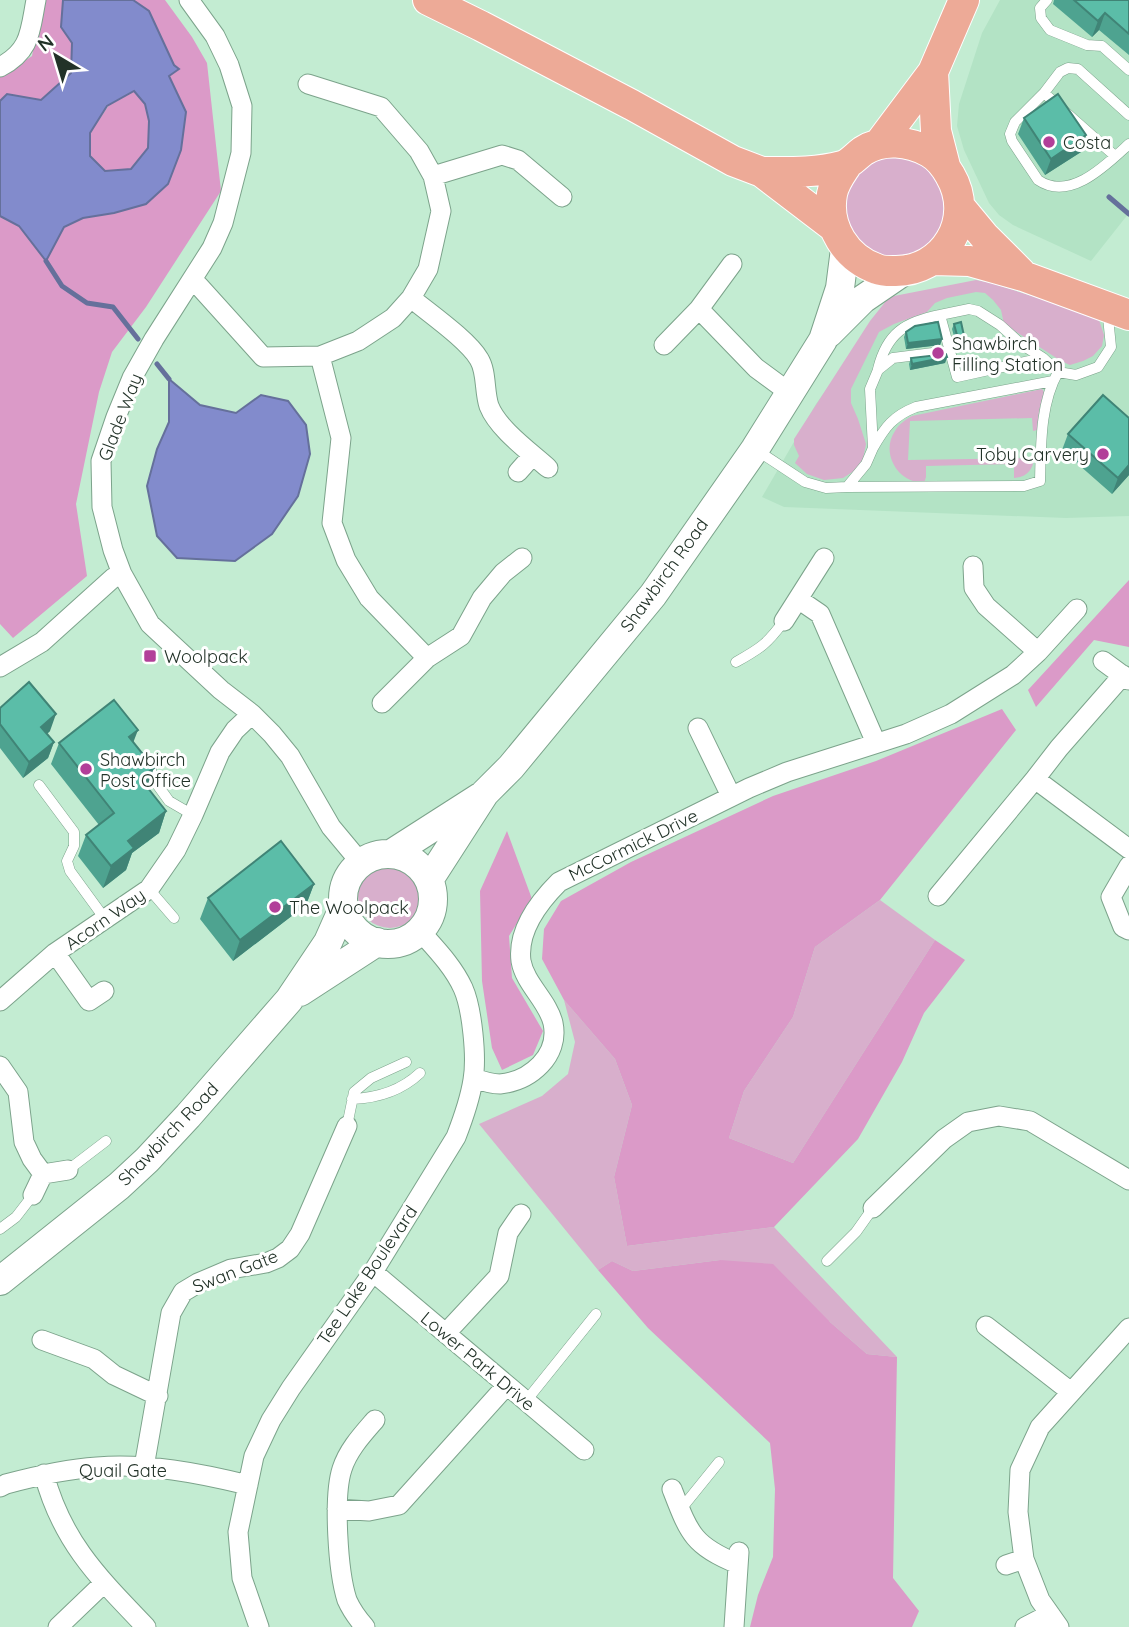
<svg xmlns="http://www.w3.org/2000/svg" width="1129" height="1627" font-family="Quicksand,sans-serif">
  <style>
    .built { fill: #b3e3c5 }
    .green { fill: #d8afcc }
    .forest { fill: #db9ac8 }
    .water { fill: #828bcc; stroke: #65709b; stroke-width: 2; fill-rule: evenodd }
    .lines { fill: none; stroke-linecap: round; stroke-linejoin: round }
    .stream { stroke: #65709b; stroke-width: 5 }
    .lane-casing { stroke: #7ca38b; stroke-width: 11 }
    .street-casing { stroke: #7ca38b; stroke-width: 21 }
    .secondary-casing { stroke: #7ca38b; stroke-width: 30 }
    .primary-casing { stroke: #fff; stroke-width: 32 }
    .lane { stroke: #fff; stroke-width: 10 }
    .street { stroke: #fff; stroke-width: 19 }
    .secondary { stroke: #fff; stroke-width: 28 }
    .primary { stroke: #edaa97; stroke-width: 30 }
    .wall { fill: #4ea390 }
    .shaded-wall { fill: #408476 }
    .building { fill: #5bbda8; stroke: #408476; stroke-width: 2 }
    .poi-dot { fill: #b23f99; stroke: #fff; stroke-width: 2.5 }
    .labels { text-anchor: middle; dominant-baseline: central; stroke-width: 6; stroke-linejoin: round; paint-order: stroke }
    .poi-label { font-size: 18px; fill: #223228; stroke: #fff; text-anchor: start }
    .street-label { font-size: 18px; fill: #223228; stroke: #fff }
  </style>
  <rect width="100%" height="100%" fill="#c3ecd2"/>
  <path class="built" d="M 1000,0 L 1129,0 L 1129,213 L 1091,261 L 1013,225 L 999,215 L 989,203 L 964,150 L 957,126 L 959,104 L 982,33 Z
    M 977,282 L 1129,328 L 1129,516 L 1066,518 L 784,507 L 762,497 L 816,404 L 877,319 Z"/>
  <path class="green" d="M844 207a52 52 0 1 1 104 0a52 52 0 1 1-104 0Z
    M 976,280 L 991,283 L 1098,317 L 1104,335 L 1102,346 L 1093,356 L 1083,361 L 1070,365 L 1061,361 L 1004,324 L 1001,310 L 993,300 L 985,293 L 976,292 L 947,298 L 935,303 L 927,312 L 894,324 L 879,332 L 851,389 L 851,403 L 858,419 L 866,444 L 863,459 L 857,469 L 843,478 L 824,480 L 807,474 L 795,463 L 799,456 L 794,445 L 794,439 L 870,321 L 886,301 L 894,296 Z
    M 1042,389 L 1044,392 L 1039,411 L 1037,430 L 1033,431 L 1032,418 L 910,421 L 908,460 L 1034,458 C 1033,470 1027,477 1014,478 L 1014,464 L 926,466 L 926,477 L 924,483 C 898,483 880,453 895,431 C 899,424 905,420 912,416 Z
    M358 896a32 32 0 1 1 64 0a32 32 0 1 1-64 0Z
    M 880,900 L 935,940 L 793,1163 L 729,1138 L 744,1091 L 793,1017 L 815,947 Z
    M 564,1000 L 615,1059 L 632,1105 L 614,1177 L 627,1246 L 774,1227 L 897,1357 L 867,1354 L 830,1322 L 720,1260 L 633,1271 L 612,1261 L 598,1270 L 479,1124 L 542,1096 L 568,1074 L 575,1042 Z"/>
  <path class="forest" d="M 42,0 L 63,0 L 61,27 L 72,43 L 71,73 L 41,100 L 8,94 L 0,101 L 0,77 L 32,56 Z
    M 133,0 L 165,0 L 192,37 L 207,63 L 221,191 L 146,307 L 112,352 L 99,392 L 76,504 L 87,576 L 13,638 L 0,624 L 0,216 L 19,226 L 64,227 L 83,218 L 114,213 L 146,204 L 168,184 L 181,150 L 169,76 L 178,69 L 174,65 L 149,11 Z
    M 135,91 L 145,104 L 149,121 L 148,148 L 131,169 L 105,171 L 90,156 L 90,133 L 109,105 Z
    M 1129,580 L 1129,647 L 1094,640 L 1036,707 L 1028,690 Z
    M 1002,709 L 1016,730 L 880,900 L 815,947 L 793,1017 L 744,1091 L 729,1138 L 793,1163 L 935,940 L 965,960 L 924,1013 L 902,1062 L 858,1139 L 774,1227 L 627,1246 L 614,1177 L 632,1105 L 615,1059 L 564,1000 L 542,959 L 544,929 L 561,901 L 631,862 L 773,796 L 876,761 Z
    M 507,831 L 532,899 L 509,936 L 512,978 L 543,1031 L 533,1055 L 502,1070 L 492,1048 L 482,981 L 480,891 Z
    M 720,1260 L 773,1264 L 830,1322 L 867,1354 L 897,1357 L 893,1578 L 919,1611 L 912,1627 L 750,1627 L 758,1595 L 773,1557 L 775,1489 L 770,1443 L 648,1328 L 598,1270 L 612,1261 L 633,1271 Z"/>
  <path class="water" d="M 63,0 L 133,0 L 149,11 L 174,65 L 179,69 L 169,76 L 186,112 L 181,150 L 168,184 L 146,204 L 114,213 L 83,218 L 64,227 L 46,261 L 19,226 L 0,216 L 0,101 L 7,94 L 41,100 L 71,73 L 72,43 L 61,27 ZM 134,91 L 145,104 L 149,121 L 148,148 L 131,169 L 105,171 L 90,156 L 90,133 L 107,106 Z
    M 169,379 L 200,405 L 236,413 L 261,395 L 288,401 L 306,425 L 310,454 L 298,496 L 272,534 L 235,561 L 177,558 L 157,536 L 147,486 L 157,449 L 169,422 Z"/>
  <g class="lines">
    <path class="stream" d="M 1109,197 L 1129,214
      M 46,261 L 62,286 L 87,303 L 113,307 L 138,339
      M 157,364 L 169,379"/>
    <defs>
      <path id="lane" d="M 1047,0 L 1040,8 L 1041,18 L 1050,30 L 1087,45 L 1102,46 L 1129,70
        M 1044,93 L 1115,156
        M 1129,115 L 1078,69 L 1068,68 L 1060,72 L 1044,93 L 1015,122 L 1010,134 L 1012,141 L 1038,180 C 1070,202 1106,165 1129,144
        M 1043,358 L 1021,344 L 1000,325 L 978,311 L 969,309 L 940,315 L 957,377 L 1043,358 L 1058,372 L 1076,375 L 1098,367 L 1111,347 L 1108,317 L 1111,315
        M 878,369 C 887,333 905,322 940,315
        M 873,448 C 885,427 893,416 916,407 L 1053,381
        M 758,451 L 805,482 L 826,488 L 847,487 L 866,464 L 873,448 L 870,389 L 878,370 L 893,358 L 949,351
        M 847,487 L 1024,486 L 1040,481 C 1041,446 1040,404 1058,372
        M 736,662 C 761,648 767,644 784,621
        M 151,764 L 151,776 L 169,801 L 193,815
        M 39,785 L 74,832 L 74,846 L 67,861 L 70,871 L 105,919
        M 149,889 L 174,918
        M 352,1099 C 377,1098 402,1090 420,1073
        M 347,1126 L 354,1092 L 371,1078 L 406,1062
        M 68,1170 L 106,1141
        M 0,1229 L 16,1217 L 33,1195
        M 827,1261 L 856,1232 L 873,1208
        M 526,1401 L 596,1314
        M 681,1509 L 719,1462"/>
      <path id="street" d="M 189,0 L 215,36 L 229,65 L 242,106 L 241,153 L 223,223 L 212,248 L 154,339 L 132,378 L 116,417 L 101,461 L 102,507 L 113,550 L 122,574 L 150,624 L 221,690 L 252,714 L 272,734 L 290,756 L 331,827 L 361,863
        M 0,67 C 31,51 30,31 36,0
        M 433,176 L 502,155 L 518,160 L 562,197
        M 192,281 L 199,286 L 263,357 L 320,356 L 358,341 L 393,318 L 411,298 L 428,269 L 441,211 L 433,176 L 419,151 L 381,107 L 308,84
        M 411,298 C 429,313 468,340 479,359 C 487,372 484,391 489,406 C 498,429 529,451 548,468
        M 699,309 L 756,368 L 790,393
        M 664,345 L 699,309 L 732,264
        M 320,356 L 341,438 L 332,523 L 346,560 L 369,598 L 427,658
        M 518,472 L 533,455
        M 973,566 L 974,588 L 986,606 L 1038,652
        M 798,599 L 820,614 L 876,743
        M 784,621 L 824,558
        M 1103,661 L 1129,680
        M 0,667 L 42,642 L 113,578 L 122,574
        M 382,703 L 427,658 L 461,636 L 482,598 L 503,573 L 522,558
        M 698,728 L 731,796
        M 1035,779 L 1129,849
        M 1129,866 L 1111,897 L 1123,927 L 1129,930
        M 938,896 L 1035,779 L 1059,748 L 1123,675
        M 55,953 L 89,1001 L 104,991
        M 0,1001 L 55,953 L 149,889 L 176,850 L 193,815 L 220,752 L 235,730 L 252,714
        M 0,1066 L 18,1092 L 24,1142 L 32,1159 L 43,1174
        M 474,1078 C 482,1081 491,1084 500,1084 C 530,1081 560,1056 553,1023 C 548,1001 525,984 521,961 C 517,930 539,902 559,882 L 749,788 L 787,772 L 906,734 L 951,714 L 1013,675 L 1038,652 L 1077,609
        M 33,1195 L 43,1174 L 68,1170
        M 873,1208 L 944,1139 L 968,1122 L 999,1116 L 1030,1121 L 1129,1180
        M 373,1272 L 584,1450
        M 986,1326 L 1071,1392
        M 446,1333 L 499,1276 L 508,1233 L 521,1214
        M 42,1340 L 94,1359 L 114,1375 L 158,1396
        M 144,1467 L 171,1313 L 183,1292 L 198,1283 L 231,1269 L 266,1263 L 278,1258 L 290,1249 L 300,1234 L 347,1126
        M 44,1474 C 62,1542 99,1578 146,1627
        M 0,1487 L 6,1484 C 36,1476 66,1469 97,1467 C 147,1463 199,1473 248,1485
        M 672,1489 C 689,1533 693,1546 738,1564
        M 337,1509 L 369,1511 L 399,1505 L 507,1385
        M 1006,1565 L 1024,1559
        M 58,1627 L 104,1583
        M 259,1627 L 242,1578 L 238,1532 L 254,1456 L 271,1420 L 291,1388 L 373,1272 L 456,1137 C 463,1119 470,1099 473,1080 C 477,1057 472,1008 463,988 C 453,966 435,948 420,931
        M 365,1627 C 358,1619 351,1609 347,1600 C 338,1572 333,1497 342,1469 C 348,1450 362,1435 375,1420
        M 734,1627 L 739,1552
        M 1025,1627 L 1050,1614
        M 1059,1627 L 1040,1600 L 1024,1559 L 1018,1512 L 1020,1470 L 1040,1427 L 1129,1328"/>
      <path id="secondary" d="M 829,333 L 863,299 L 904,271
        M 391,854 L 480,797
        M343 899a45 45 0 1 1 90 0a45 45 0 1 1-90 0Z
        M 429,880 L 485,793 L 511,767 L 653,595 L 755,449 L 823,340 L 840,288 L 845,249
        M 300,992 L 377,942
        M 0,1281 L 119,1186 L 147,1160 L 188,1116 L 289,1000 L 328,942 L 344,906"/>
      <path id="primary" d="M 428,0 L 481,26 L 632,105 L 733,161 L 762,172 L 834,227
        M 933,72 L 936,131 L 945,166
        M 879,144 L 933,72 L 964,0
        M 762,172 C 789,172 815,173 842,166 C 850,164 856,156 863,151 C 883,138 909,141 929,152 C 938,157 945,166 950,175 C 976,219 944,273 893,271 C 887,271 882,271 877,269 C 846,258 826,227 832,194 C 834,183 840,175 846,166
        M 960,207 L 984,236 L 1021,273
        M 933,260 L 970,261 L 1023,276 L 1129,315"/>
    </defs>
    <use href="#lane" class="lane-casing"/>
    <use href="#street" class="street-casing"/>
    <use href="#secondary" class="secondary-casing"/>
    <use href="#primary" class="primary-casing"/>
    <use href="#lane" class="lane"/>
    <use href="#street" class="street"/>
    <use href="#secondary" class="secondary"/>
    <use href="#primary" class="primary"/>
  </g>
  <path class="wall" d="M 1054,0 L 1129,0 L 1129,55 L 1099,30 L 1092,37 L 1053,4 Z
    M 1024,118 L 1081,152 L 1045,175 L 1018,134 Z
    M 954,324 L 964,350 L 958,351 L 952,329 Z
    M 906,332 L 942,339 L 940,345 L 906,349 L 904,337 Z
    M 947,357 L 945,363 L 910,370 L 909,364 L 911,358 Z
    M 1129,418 L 1129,475 L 1112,494 L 1062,450 L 1068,434 Z
    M 0,708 L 50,731 L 47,734 L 54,742 L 48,758 L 23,778 L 0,748 Z
    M 133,742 L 147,787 L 166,811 L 159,833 L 132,853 L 126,870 L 103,888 L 78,856 L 86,835 L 99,825 L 51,764 L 59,743 Z
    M 314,884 L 306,905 L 233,961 L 200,919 L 208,898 Z"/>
  <path class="shaded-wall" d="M 1105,13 L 1099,30 L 1092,37 L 1098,21 Z
    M 1086,135 L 1081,152 L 1045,175 L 1051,159 Z
    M 942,339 L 940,345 L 906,349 L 908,343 Z
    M 966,345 L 964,350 L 958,351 L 960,346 Z
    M 947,357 L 945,363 L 910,370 L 912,364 Z
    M 1129,465 L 1129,475 L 1112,494 L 1118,478 Z
    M 56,714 L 50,731 L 35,744 L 41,727 Z
    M 138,730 L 130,751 L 129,737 Z
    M 54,742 L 48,758 L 23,778 L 29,762 Z
    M 154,768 L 146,789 L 140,778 Z
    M 166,811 L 159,833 L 132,853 L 126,870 L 103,888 L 111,866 L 128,841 Z
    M 314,884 L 306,905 L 233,961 L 240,940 Z"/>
  <path class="building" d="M 1074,0 L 1129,0 L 1129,34 L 1105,13 L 1098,21 Z
    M 1058,94 L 1086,135 L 1051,159 L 1024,118 Z
    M 938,322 L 942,339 L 908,343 L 906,332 L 915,326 Z
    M 961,322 L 966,345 L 960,346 L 954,324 Z
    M 946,354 L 947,357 L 912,364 L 911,358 Z
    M 1103,395 L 1129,418 L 1129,465 L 1118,478 L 1068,434 Z
    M 29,682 L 56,714 L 41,727 L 54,742 L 29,762 L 0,724 L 0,708 Z
    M 114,700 L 138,730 L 129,737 L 154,768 L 140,778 L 166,811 L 128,841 L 134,848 L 111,866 L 86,835 L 114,813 L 59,743 Z
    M 281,841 L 314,884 L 240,940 L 208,898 Z"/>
  <g class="poi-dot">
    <circle cx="1049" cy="142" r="7"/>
    <circle cx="938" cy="353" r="7"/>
    <circle cx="1103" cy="454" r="7"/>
    <rect x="143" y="649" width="14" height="14" rx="3.5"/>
    <circle cx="86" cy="769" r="7"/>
    <circle cx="275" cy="907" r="7"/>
  </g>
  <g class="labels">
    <g class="poi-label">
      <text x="1063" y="142">Costa</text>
      <text x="952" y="343">Shawbirch<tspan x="952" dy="21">Filling Station</tspan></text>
      <text x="1089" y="454" text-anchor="end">Toby Carvery</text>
      <text x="164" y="656">Woolpack</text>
      <text x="100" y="759">Shawbirch<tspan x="100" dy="21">Post Office</tspan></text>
      <text x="289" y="907">The Woolpack</text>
    </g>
    <g class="street-label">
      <text transform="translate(120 417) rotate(-69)">Glade Way</text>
      <text transform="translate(664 575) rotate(-54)">Shawbirch Road</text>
      <text transform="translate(633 845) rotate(-26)">McCormick Drive</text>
      <text transform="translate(105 919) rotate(-35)">Acorn Way</text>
      <text transform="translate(168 1134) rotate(-46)">Shawbirch Road</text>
      <text transform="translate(235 1271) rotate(-21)">Swan Gate</text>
      <text transform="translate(367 1275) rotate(-56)">Tee Lake Boulevard</text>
      <text transform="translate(478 1361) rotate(40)">Lower Park Drive</text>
      <text x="123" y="1470">Quail Gate</text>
    </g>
  </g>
  <g transform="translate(56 56) rotate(322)" stroke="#ffffff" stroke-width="5" paint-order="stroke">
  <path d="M0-5L12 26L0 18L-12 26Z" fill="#223228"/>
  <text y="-10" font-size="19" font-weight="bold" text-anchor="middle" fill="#223228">N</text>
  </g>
</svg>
